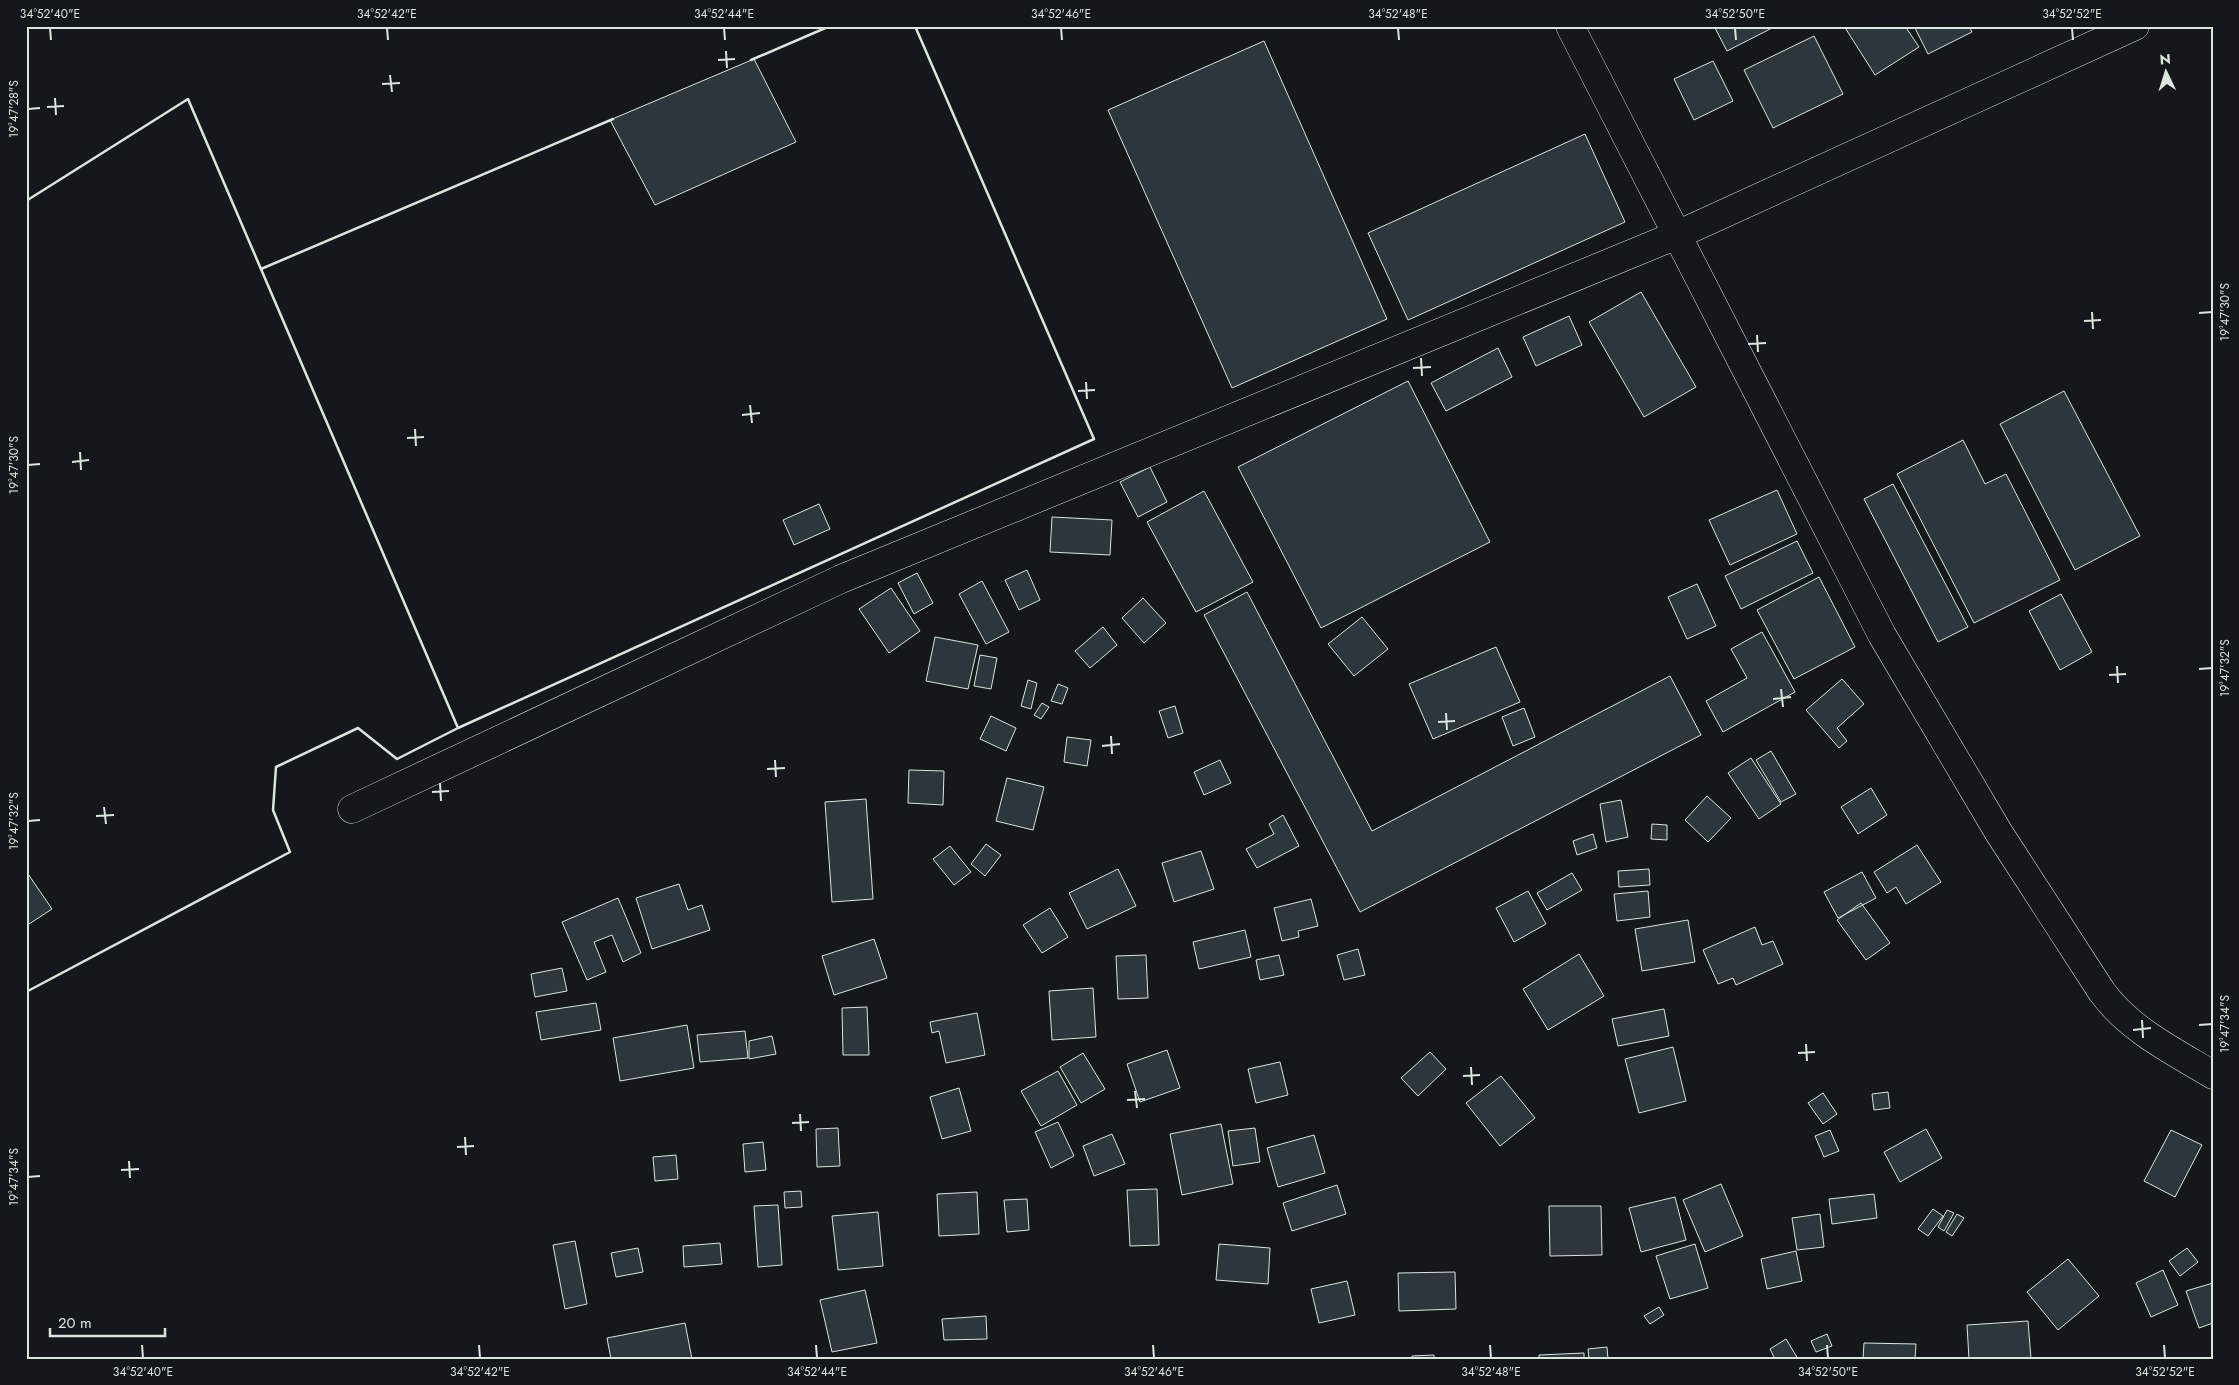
<svg xmlns="http://www.w3.org/2000/svg" width="2239" height="1385" font-family="Jost,sans-serif">
  <style>
    .building { fill: #2c363c; stroke: #d8e6dc }
    .lines { fill: none; stroke-linecap: round; stroke-linejoin: round }
    .minor-casing { stroke: #d8e6dc; stroke-width: 29 }
    .minor { stroke: #14181c; stroke-width: 28 }
    .wall { stroke: #d8e6dc; stroke-width: 2.5 }
    .ticks { fill: none; stroke: #d8e6dc; stroke-width: 2 }
    .neatline { fill: none; stroke: #d8e6dc; stroke-width: 2 }
    .ticks-label { font-size: 12px; text-anchor: middle; fill: #d8e6dc }
  </style>
  <rect width="100%" height="100%" fill="#14181c"/>
  <path class="building" d="M 1714,26 L 1776,26 L 1727,51 Z
    M 1844,26 L 1905,26 L 1919,47 L 1875,75 Z
    M 1914,26 L 1969,26 L 1972,32 L 1928,54 Z
    M 1814,36 L 1843,94 L 1773,128 L 1744,70 Z
    M 1264,41 L 1387,319 L 1232,388 L 1108,110 Z
    M 754,59 L 796,142 L 655,205 L 610,120 Z
    M 1713,61 L 1733,101 L 1694,120 L 1674,79 Z
    M 1585,134 L 1625,222 L 1408,320 L 1368,233 Z
    M 1641,292 L 1696,387 L 1644,417 L 1589,322 Z
    M 1569,316 L 1582,345 L 1536,366 L 1523,337 Z
    M 1498,348 L 1512,377 L 1446,411 L 1431,383 Z
    M 1408,381 L 1490,542 L 1321,628 L 1238,467 Z
    M 2064,391 L 2140,536 L 2075,570 L 2000,424 Z
    M 1963,440 L 1985,484 L 2006,474 L 2060,580 L 1974,623 L 1897,474 Z
    M 1150,467 L 1167,502 L 1138,517 L 1120,482 Z
    M 1893,484 L 1968,627 L 1938,642 L 1864,499 Z
    M 1777,490 L 1797,534 L 1730,565 L 1709,520 Z
    M 1204,491 L 1253,582 L 1196,612 L 1147,522 Z
    M 819,504 L 830,529 L 794,545 L 783,520 Z
    M 1052,517 L 1112,520 L 1110,555 L 1050,552 Z
    M 1797,541 L 1813,573 L 1741,609 L 1725,576 Z
    M 1027,570 L 1040,600 L 1019,610 L 1005,580 Z
    M 917,573 L 933,603 L 914,614 L 898,583 Z
    M 1819,577 L 1855,647 L 1794,679 L 1757,610 Z
    M 982,581 L 1009,632 L 986,644 L 959,594 Z
    M 1697,584 L 1716,626 L 1687,639 L 1668,597 Z
    M 891,588 L 920,631 L 889,653 L 859,609 Z
    M 1247,592 L 1372,831 L 1670,676 L 1701,735 L 1360,912 L 1204,615 Z
    M 2061,594 L 2092,652 L 2060,670 L 2029,611 Z
    M 1143,598 L 1166,623 L 1144,643 L 1122,618 Z
    M 1362,617 L 1388,649 L 1354,676 L 1328,644 Z
    M 1103,627 L 1117,645 L 1090,668 L 1075,651 Z
    M 1762,632 L 1795,692 L 1723,732 L 1706,701 L 1747,678 L 1731,649 Z
    M 935,637 L 978,645 L 968,689 L 926,681 Z
    M 1496,647 L 1520,702 L 1433,739 L 1409,684 Z
    M 980,655 L 997,658 L 991,689 L 974,686 Z
    M 1842,679 L 1864,704 L 1837,728 L 1847,741 L 1839,748 L 1806,710 Z
    M 1028,680 L 1037,683 L 1031,709 L 1021,706 Z
    M 1058,684 L 1068,688 L 1062,704 L 1051,701 Z
    M 1042,703 L 1049,707 L 1041,719 L 1034,715 Z
    M 1175,706 L 1183,733 L 1168,738 L 1159,711 Z
    M 1524,708 L 1535,737 L 1513,746 L 1502,717 Z
    M 991,716 L 1016,728 L 1006,751 L 980,739 Z
    M 1067,737 L 1091,740 L 1087,766 L 1064,762 Z
    M 1771,751 L 1796,794 L 1781,802 L 1756,760 Z
    M 1751,758 L 1781,804 L 1759,819 L 1728,773 Z
    M 1220,760 L 1231,783 L 1204,795 L 1194,772 Z
    M 909,770 L 944,771 L 943,805 L 908,803 Z
    M 1007,778 L 1044,787 L 1033,830 L 996,821 Z
    M 1871,788 L 1887,815 L 1858,834 L 1841,807 Z
    M 1707,796 L 1731,818 L 1708,842 L 1685,820 Z
    M 866,799 L 873,899 L 832,902 L 825,802 Z
    M 1621,800 L 1628,837 L 1606,842 L 1600,804 Z
    M 1283,815 L 1299,846 L 1257,868 L 1246,849 L 1274,834 L 1269,824 Z
    M 1652,824 L 1667,825 L 1667,840 L 1651,839 Z
    M 1593,834 L 1597,848 L 1577,855 L 1573,841 Z
    M 986,844 L 1001,855 L 985,876 L 971,864 Z
    M 1917,845 L 1941,882 L 1906,904 L 1896,887 L 1887,893 L 1874,872 Z
    M 950,846 L 971,872 L 954,885 L 933,859 Z
    M 1201,851 L 1214,889 L 1174,902 L 1162,863 Z
    M 1118,869 L 1136,906 L 1087,929 L 1069,893 Z
    M 1649,869 L 1650,885 L 1619,887 L 1618,871 Z
    M 26,871 L 52,909 L 26,926 Z
    M 1862,872 L 1876,898 L 1838,918 L 1824,892 Z
    M 1572,873 L 1582,890 L 1547,910 L 1537,893 Z
    M 679,884 L 688,910 L 702,905 L 710,930 L 652,949 L 636,898 Z
    M 1528,891 L 1546,924 L 1514,942 L 1496,908 Z
    M 1648,891 L 1650,917 L 1617,921 L 1614,894 Z
    M 618,898 L 641,953 L 623,962 L 612,935 L 594,942 L 606,972 L 587,980 L 562,922 Z
    M 1311,899 L 1318,926 L 1298,931 L 1299,937 L 1282,941 L 1274,908 Z
    M 1861,903 L 1890,943 L 1866,960 L 1837,920 Z
    M 1050,908 L 1068,937 L 1042,953 L 1023,925 Z
    M 1688,920 L 1695,962 L 1642,971 L 1635,929 Z
    M 1755,927 L 1762,945 L 1773,941 L 1783,964 L 1736,985 L 1733,978 L 1718,984 L 1703,950 Z
    M 1245,930 L 1251,957 L 1199,969 L 1193,942 Z
    M 874,939 L 887,978 L 834,995 L 822,956 Z
    M 1358,949 L 1365,975 L 1344,980 L 1337,955 Z
    M 1579,954 L 1604,996 L 1548,1030 L 1523,989 Z
    M 1146,955 L 1148,998 L 1118,999 L 1116,956 Z
    M 1279,955 L 1284,975 L 1260,980 L 1256,960 Z
    M 562,968 L 567,991 L 535,997 L 531,974 Z
    M 1093,988 L 1096,1037 L 1052,1040 L 1049,991 Z
    M 596,1003 L 601,1030 L 541,1040 L 536,1012 Z
    M 867,1007 L 869,1055 L 843,1055 L 842,1008 Z
    M 1664,1009 L 1669,1036 L 1618,1046 L 1612,1019 Z
    M 977,1013 L 985,1055 L 946,1063 L 939,1031 L 932,1033 L 930,1022 Z
    M 687,1025 L 694,1068 L 620,1081 L 613,1038 Z
    M 745,1031 L 748,1058 L 700,1062 L 697,1035 Z
    M 772,1036 L 776,1054 L 749,1059 L 749,1041 Z
    M 1673,1047 L 1686,1101 L 1639,1113 L 1625,1059 Z
    M 1167,1050 L 1180,1088 L 1140,1102 L 1127,1064 Z
    M 1430,1052 L 1446,1069 L 1418,1096 L 1401,1078 Z
    M 1083,1053 L 1105,1089 L 1081,1103 L 1060,1067 Z
    M 1280,1062 L 1288,1095 L 1256,1103 L 1248,1069 Z
    M 1058,1071 L 1077,1105 L 1041,1126 L 1021,1091 Z
    M 1501,1076 L 1535,1118 L 1500,1146 L 1466,1103 Z
    M 959,1088 L 971,1131 L 942,1139 L 930,1097 Z
    M 1888,1092 L 1890,1108 L 1874,1110 L 1872,1094 Z
    M 1823,1093 L 1837,1114 L 1823,1124 L 1808,1103 Z
    M 1058,1122 L 1074,1156 L 1051,1168 L 1035,1132 Z
    M 1221,1124 L 1233,1184 L 1182,1195 L 1170,1134 Z
    M 838,1128 L 840,1166 L 817,1167 L 816,1129 Z
    M 1255,1128 L 1260,1162 L 1233,1166 L 1228,1131 Z
    M 1926,1129 L 1942,1158 L 1900,1182 L 1884,1152 Z
    M 1830,1130 L 1839,1151 L 1824,1157 L 1815,1136 Z
    M 2171,1130 L 2202,1145 L 2175,1197 L 2144,1181 Z
    M 1112,1134 L 1125,1164 L 1094,1176 L 1083,1146 Z
    M 1314,1135 L 1325,1173 L 1278,1187 L 1267,1148 Z
    M 763,1142 L 766,1170 L 745,1172 L 743,1144 Z
    M 676,1155 L 678,1179 L 655,1181 L 653,1157 Z
    M 1721,1184 L 1743,1236 L 1705,1252 L 1683,1200 Z
    M 1337,1185 L 1346,1214 L 1292,1231 L 1283,1203 Z
    M 1157,1189 L 1159,1245 L 1130,1246 L 1127,1190 Z
    M 801,1191 L 802,1207 L 785,1208 L 784,1192 Z
    M 977,1192 L 979,1234 L 939,1236 L 937,1194 Z
    M 1874,1194 L 1877,1218 L 1832,1224 L 1829,1199 Z
    M 1675,1197 L 1686,1240 L 1641,1252 L 1629,1208 Z
    M 1027,1199 L 1029,1230 L 1007,1232 L 1004,1200 Z
    M 778,1205 L 782,1265 L 758,1267 L 754,1206 Z
    M 1549,1206 L 1601,1206 L 1602,1255 L 1550,1256 Z
    M 1933,1209 L 1943,1216 L 1928,1236 L 1918,1229 Z
    M 1947,1210 L 1954,1213 L 1944,1231 L 1938,1227 Z
    M 878,1212 L 883,1266 L 838,1270 L 832,1216 Z
    M 1820,1214 L 1824,1247 L 1797,1250 L 1792,1218 Z
    M 1957,1214 L 1964,1218 L 1952,1236 L 1946,1232 Z
    M 575,1241 L 587,1304 L 565,1309 L 553,1245 Z
    M 720,1243 L 722,1264 L 684,1267 L 683,1246 Z
    M 1219,1244 L 1270,1248 L 1268,1284 L 1216,1280 Z
    M 1695,1244 L 1708,1288 L 1670,1299 L 1656,1256 Z
    M 638,1248 L 643,1272 L 616,1277 L 611,1253 Z
    M 2187,1248 L 2198,1262 L 2180,1276 L 2169,1261 Z
    M 1796,1251 L 1802,1281 L 1767,1289 L 1761,1259 Z
    M 2068,1259 L 2099,1296 L 2058,1330 L 2027,1292 Z
    M 2163,1270 L 2178,1305 L 2151,1317 L 2136,1283 Z
    M 1455,1272 L 1456,1309 L 1399,1311 L 1398,1273 Z
    M 1347,1281 L 1355,1315 L 1319,1323 L 1311,1289 Z
    M 2213,1283 L 2213,1323 L 2199,1328 L 2186,1291 Z
    M 865,1290 L 877,1343 L 832,1352 L 820,1300 Z
    M 1659,1307 L 1664,1315 L 1650,1324 L 1644,1316 Z
    M 986,1316 L 987,1339 L 944,1340 L 942,1319 Z
    M 2028,1321 L 2031,1359 L 1969,1359 L 1967,1325 Z
    M 685,1323 L 692,1359 L 611,1359 L 607,1338 Z
    M 1827,1334 L 1832,1346 L 1816,1352 L 1811,1341 Z
    M 1786,1339 L 1798,1359 L 1775,1359 L 1770,1349 Z
    M 1864,1343 L 1916,1344 L 1915,1359 L 1863,1359 Z
    M 1607,1347 L 1608,1359 L 1589,1359 L 1588,1349 Z
    M 1584,1353 L 1584,1359 L 1539,1359 L 1539,1355 Z
    M 1434,1355 L 1434,1359 L 1412,1359 L 1412,1356 Z"/>
  <g class="lines">
    <defs>
      <path id="minor" d="M 1570,26 L 1882,635 L 1999,833 L 2102,992 C 2130,1030 2173,1051 2213,1075
        M 352,809 L 841,579 L 1677,235 L 2135,26"/>
    </defs>
    <use href="#minor" class="minor-casing"/>
    <use href="#minor" class="minor"/>
    <path class="wall" d="M 751,60 L 830,26
      M 26,201 L 188,99 L 458,728 L 397,759 L 358,728 L 276,767 L 273,810 L 290,852 L 26,992
      M 261,269 L 613,119
      M 458,728 L 1094,439 L 915,26"/>
  </g>
  <path class="ticks" d="M 50,28 L 51,40M 387,28 L 388,40M 724,28 L 725,40M 1061,28 L 1062,40M 1398,28 L 1399,40M 1735,28 L 1736,40M 2072,28 L 2073,40M 726,51 L 727,68M 718,60 L 735,59M 390,75 L 392,92M 382,84 L 400,83M 55,98 L 56,115M 47,107 L 64,106M 28,109 L 40,108M 2092,312 L 2093,329M 2199,313 L 2212,312M 2084,321 L 2101,320M 1757,335 L 1758,352M 1748,344 L 1766,343M 1421,358 L 1422,376M 1413,368 L 1431,367M 1086,382 L 1087,399M 1078,391 L 1095,390M 750,405 L 752,423M 742,415 L 760,413M 415,429 L 416,446M 407,438 L 424,437M 80,452 L 81,470M 72,462 L 89,460M 28,465 L 40,464M 2117,666 L 2118,683M 2199,669 L 2212,668M 2109,675 L 2126,674M 1781,689 L 1783,707M 1773,699 L 1791,697M 1446,713 L 1447,730M 1438,722 L 1455,721M 1111,736 L 1112,754M 1102,746 L 1120,744M 775,760 L 776,777M 767,769 L 785,768M 440,783 L 441,801M 432,792 L 449,791M 104,807 L 106,824M 96,816 L 114,815M 28,821 L 40,820M 2142,1020 L 2143,1038M 2199,1025 L 2212,1024M 2133,1030 L 2151,1028M 1806,1044 L 1807,1061M 1798,1053 L 1815,1052M 1471,1067 L 1472,1085M 1463,1076 L 1480,1075M 1135,1091 L 1137,1108M 1127,1100 L 1145,1099M 800,1114 L 801,1131M 792,1123 L 809,1122M 465,1137 L 466,1155M 457,1147 L 474,1146M 129,1161 L 130,1178M 121,1170 L 139,1169M 28,1177 L 40,1176M 142,1345 L 143,1358M 479,1345 L 480,1358M 816,1345 L 817,1358M 1153,1345 L 1154,1358M 1490,1345 L 1491,1358M 1827,1345 L 1828,1358M 2164,1345 L 2165,1358"/>
  <rect width="2239" height="1385" fill="none" stroke="#14181c" stroke-width="55"/>
  <g transform="translate(2166 72) rotate(356)" stroke="#14181c" stroke-width="4" paint-order="stroke">
  <path d="M0-4L9 19L0 12L-9 19Z" fill="#d8e6dc"/>
  <text y="-8" font-size="14" font-weight="bold" text-anchor="middle" fill="#d8e6dc">N</text>
  </g>
  <path d="M50 1328v8h115v-8" fill="none" stroke="#d8e6dc" stroke-width="2.5"/>
  <text x="58" y="1328" font-size="15" fill="#d8e6dc" stroke="#14181c" stroke-width="4" paint-order="stroke">20 m</text>
  <rect x="28" y="28" width="2184" height="1330" class="neatline"/>
  <g class="ticks-label">
    <text x="50" y="18">34°52'40"E</text>
    <text x="387" y="18">34°52'42"E</text>
    <text x="724" y="18">34°52'44"E</text>
    <text x="1061" y="18">34°52'46"E</text>
    <text x="1398" y="18">34°52'48"E</text>
    <text x="1735" y="18">34°52'50"E</text>
    <text x="2072" y="18">34°52'52"E</text>
    <text transform="translate(14 109) rotate(-90)" y="4">19°47'28"S</text>
    <text transform="translate(2225 312) rotate(-90)" y="4">19°47'30"S</text>
    <text transform="translate(14 465) rotate(-90)" y="4">19°47'30"S</text>
    <text transform="translate(2225 668) rotate(-90)" y="4">19°47'32"S</text>
    <text transform="translate(14 821) rotate(-90)" y="4">19°47'32"S</text>
    <text transform="translate(2225 1024) rotate(-90)" y="4">19°47'34"S</text>
    <text transform="translate(14 1177) rotate(-90)" y="4">19°47'34"S</text>
    <text x="143" y="1376">34°52'40"E</text>
    <text x="480" y="1376">34°52'42"E</text>
    <text x="817" y="1376">34°52'44"E</text>
    <text x="1154" y="1376">34°52'46"E</text>
    <text x="1491" y="1376">34°52'48"E</text>
    <text x="1828" y="1376">34°52'50"E</text>
    <text x="2165" y="1376">34°52'52"E</text>
  </g>
</svg>
